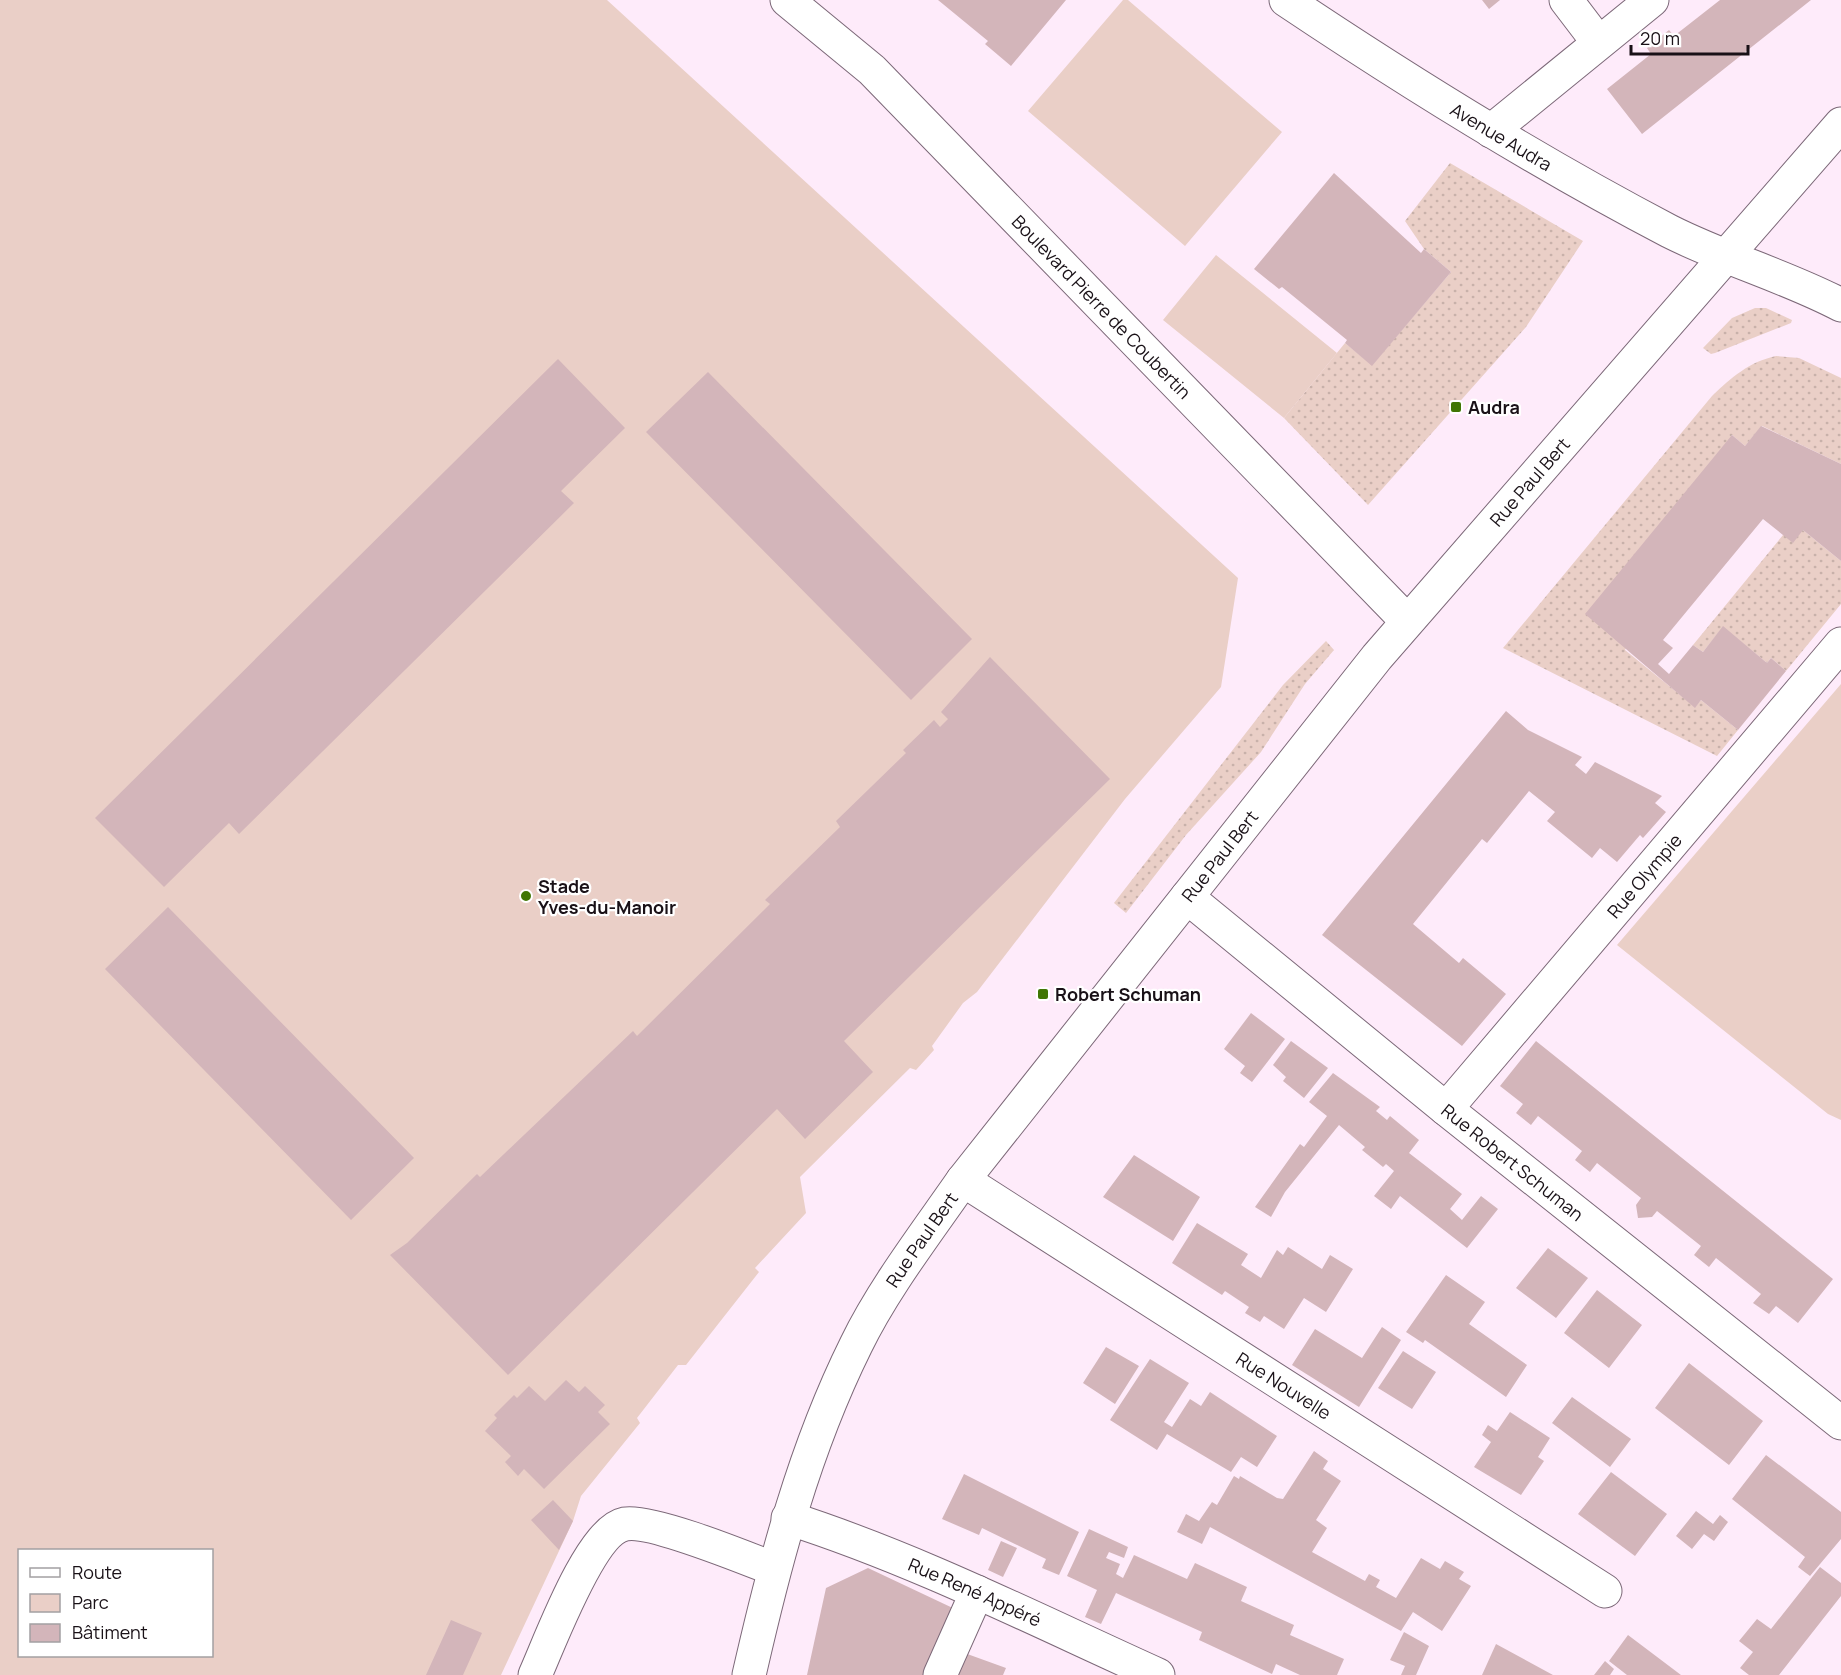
<svg xmlns="http://www.w3.org/2000/svg" width="1841" height="1675" font-family="Manrope,sans-serif">
  <style>
    .grass { fill: url(#grass-dots) }
    .park { fill: #eacfc7; fill-rule: evenodd }
    .building { fill: #d3b5ba }
    .lines { fill: none; stroke-linecap: round; stroke-linejoin: round }
    .minor-casing { stroke: #7c6878; stroke-width: 35 }
    .tertiary-casing { stroke: #7c6878; stroke-width: 35 }
    .minor { stroke: #fff; stroke-width: 33 }
    .tertiary { stroke: #fff; stroke-width: 33 }
    .poi-dot { fill: #407604; stroke: #fff; stroke-width: 2 }
    .labels { text-anchor: middle; dominant-baseline: central; stroke-width: 4.5; stroke-linejoin: round; paint-order: stroke }
    .street-label { font-size: 18px; fill: #191117; stroke: #fff }
    .poi-label { font-size: 18px; font-weight: bold; fill: #191117; stroke: #fff; text-anchor: start }
  </style>
  <defs>
    <pattern id="grass-dots" width="8" height="8" patternUnits="userSpaceOnUse" patternTransform="scale(1.5)"><rect width="8" height="8" fill="#eacfc7"/><path d="M2 2h.1M6 6h.1" fill="none" stroke="#c8b1aa" stroke-width="1.8" stroke-linecap="round"/></pattern>
  </defs>
  <rect width="100%" height="100%" fill="#feebfa"/>
  <path class="grass" d="M 1450,163 L 1583,241 L 1526,327 L 1368,505 L 1284,418 L 1345,343 L 1372,365 L 1451,272 L 1424,249 L 1405,221 Z
    M 1755,308 L 1766,308 L 1792,320 L 1791,323 L 1715,353 L 1711,354 L 1703,348 L 1732,318 Z
    M 1776,356 L 1799,358 L 1841,378 L 1841,464 L 1762,426 L 1745,446 L 1732,435 L 1625,650 L 1695,707 L 1701,700 L 1738,730 L 1717,756 L 1503,648 L 1712,396 C 1732,377 1749,362 1776,356 Z
    M 1803,530 L 1841,561 L 1841,604 L 1786,671 L 1771,658 L 1767,663 L 1723,627 L 1703,652 L 1693,645 L 1783,535 Z
    M 1326,641 L 1334,650 L 1305,684 L 1261,752 L 1186,835 L 1126,913 L 1114,903 L 1283,685 Z"/>
  <path class="park" d="M 0,0 L 607,0 L 1238,578 L 1221,687 L 1125,799 L 977,992 L 963,1003 L 932,1046 L 934,1050 L 916,1070 L 910,1068 L 800,1177 L 806,1213 L 755,1268 L 759,1272 L 686,1365 L 678,1365 L 637,1418 L 640,1423 L 581,1496 L 573,1521 L 501,1675 L 0,1675 ZM 20,1550 L 212,1550 L 212,1656 L 20,1656 Z
    M 1123,0 L 1128,0 L 1282,132 L 1185,246 L 1028,111 Z
    M 1216,255 L 1337,353 L 1284,418 L 1163,320 Z
    M 1841,684 L 1841,1120 L 1828,1114 L 1617,945 Z"/>
  <path class="building" d="M 938,0 L 1066,0 L 1011,66 L 985,44 L 988,41 Z
    M 1482,0 L 1500,0 L 1489,9 Z
    M 1720,0 L 1811,0 L 1642,134 L 1607,89 L 1651,54 L 1647,48 L 1669,30 L 1674,36 Z
    M 1334,173 L 1421,253 L 1424,249 L 1451,272 L 1372,366 L 1345,343 L 1347,340 L 1282,287 L 1279,289 L 1254,269 Z
    M 558,359 L 625,428 L 561,491 L 574,503 L 239,834 L 229,823 L 164,887 L 95,818 Z
    M 708,372 L 972,639 L 911,700 L 646,432 Z
    M 1761,426 L 1841,464 L 1841,561 L 1803,530 L 1793,543 L 1763,519 L 1663,640 L 1673,648 L 1658,664 L 1669,674 L 1693,645 L 1703,652 L 1723,626 L 1767,663 L 1771,658 L 1786,671 L 1738,730 L 1701,700 L 1695,708 L 1585,614 L 1732,435 L 1745,446 Z
    M 990,657 L 1110,779 L 844,1041 L 873,1072 L 805,1139 L 777,1109 L 508,1375 L 390,1255 L 407,1243 L 477,1174 L 480,1177 L 633,1031 L 637,1036 L 770,904 L 765,900 L 840,827 L 836,821 L 906,753 L 903,750 L 934,720 L 940,727 L 948,719 L 941,712 Z
    M 1506,711 L 1528,730 L 1582,757 L 1575,765 L 1586,774 L 1595,762 L 1662,796 L 1655,803 L 1666,812 L 1643,838 L 1640,835 L 1617,862 L 1600,848 L 1592,858 L 1547,821 L 1555,812 L 1529,791 L 1487,843 L 1482,839 L 1413,924 L 1459,963 L 1463,958 L 1506,994 L 1462,1046 L 1322,935 Z
    M 168,907 L 414,1158 L 351,1220 L 105,969 Z
    M 1251,1013 L 1285,1039 L 1252,1082 L 1240,1073 L 1245,1066 L 1224,1049 Z
    M 1291,1041 L 1328,1068 L 1304,1098 L 1283,1081 L 1286,1077 L 1273,1065 Z
    M 1536,1041 L 1833,1279 L 1798,1323 L 1776,1306 L 1769,1314 L 1753,1303 L 1761,1294 L 1716,1258 L 1709,1267 L 1694,1255 L 1701,1246 L 1657,1211 L 1652,1217 L 1638,1218 L 1636,1205 L 1641,1198 L 1597,1163 L 1590,1172 L 1575,1160 L 1582,1151 L 1538,1116 L 1531,1125 L 1516,1113 L 1523,1104 L 1500,1086 Z
    M 1333,1073 L 1380,1107 L 1376,1111 L 1387,1120 L 1390,1116 L 1419,1140 L 1409,1153 L 1462,1194 L 1450,1209 L 1462,1220 L 1481,1196 L 1498,1209 L 1467,1248 L 1400,1196 L 1391,1209 L 1374,1196 L 1394,1171 L 1386,1164 L 1383,1167 L 1362,1150 L 1365,1147 L 1339,1125 L 1285,1192 L 1271,1217 L 1255,1207 L 1300,1144 L 1304,1147 L 1327,1116 L 1309,1102 Z
    M 1134,1155 L 1200,1197 L 1173,1241 L 1103,1197 Z
    M 1197,1223 L 1248,1254 L 1241,1265 L 1261,1278 L 1277,1250 L 1283,1255 L 1288,1247 L 1322,1269 L 1330,1255 L 1353,1269 L 1326,1312 L 1304,1298 L 1284,1329 L 1264,1316 L 1260,1322 L 1245,1313 L 1249,1307 L 1225,1291 L 1222,1295 L 1172,1263 Z
    M 1548,1248 L 1588,1278 L 1556,1318 L 1516,1288 Z
    M 1446,1275 L 1485,1302 L 1469,1324 L 1527,1365 L 1506,1397 L 1425,1340 L 1423,1343 L 1406,1332 Z
    M 1597,1290 L 1642,1325 L 1609,1368 L 1564,1333 Z
    M 1382,1327 L 1401,1340 L 1359,1407 L 1292,1365 L 1315,1329 L 1362,1358 Z
    M 1106,1347 L 1139,1366 L 1115,1404 L 1083,1383 Z
    M 1403,1351 L 1436,1372 L 1412,1409 L 1378,1388 Z
    M 1150,1359 L 1189,1383 L 1164,1422 L 1172,1427 L 1190,1399 L 1201,1406 L 1210,1392 L 1277,1436 L 1257,1467 L 1241,1457 L 1231,1472 L 1167,1434 L 1157,1450 L 1110,1420 Z
    M 1689,1363 L 1763,1421 L 1729,1465 L 1655,1408 Z
    M 566,1380 L 579,1392 L 585,1386 L 605,1405 L 598,1412 L 610,1424 L 544,1489 L 524,1469 L 518,1476 L 505,1462 L 511,1456 L 485,1431 L 497,1418 L 494,1415 L 514,1395 L 517,1398 L 529,1386 L 545,1401 Z
    M 1572,1397 L 1631,1439 L 1610,1467 L 1552,1423 Z
    M 1510,1412 L 1550,1438 L 1538,1457 L 1544,1461 L 1521,1495 L 1474,1467 L 1491,1442 L 1482,1435 L 1488,1425 L 1497,1431 Z
    M 1314,1451 L 1328,1461 L 1323,1469 L 1341,1481 L 1316,1520 L 1327,1528 L 1312,1552 L 1365,1581 L 1369,1574 L 1380,1580 L 1376,1587 L 1396,1598 L 1421,1558 L 1440,1569 L 1445,1561 L 1464,1572 L 1459,1579 L 1471,1586 L 1442,1631 L 1413,1612 L 1401,1631 L 1210,1527 L 1202,1544 L 1177,1532 L 1186,1514 L 1199,1521 L 1212,1502 L 1217,1505 L 1234,1476 L 1239,1479 L 1240,1476 L 1277,1498 L 1283,1499 Z
    M 1766,1455 L 1841,1512 L 1841,1539 L 1810,1576 L 1798,1567 L 1805,1557 L 1732,1499 Z
    M 1611,1472 L 1667,1514 L 1635,1556 L 1578,1514 Z
    M 964,1474 L 1079,1532 L 1059,1575 L 1042,1568 L 1046,1559 L 982,1528 L 979,1535 L 942,1519 Z
    M 553,1500 L 573,1521 L 559,1550 L 531,1520 Z
    M 1696,1511 L 1713,1524 L 1720,1515 L 1728,1522 L 1714,1541 L 1704,1534 L 1692,1549 L 1676,1536 Z
    M 1089,1529 L 1128,1547 L 1124,1558 L 1109,1552 L 1106,1558 L 1120,1564 L 1116,1574 L 1123,1578 L 1134,1555 L 1187,1579 L 1195,1563 L 1247,1587 L 1241,1601 L 1294,1625 L 1290,1635 L 1344,1659 L 1337,1675 L 1300,1675 L 1276,1664 L 1272,1674 L 1199,1640 L 1202,1632 L 1116,1593 L 1101,1624 L 1085,1617 L 1097,1590 L 1067,1576 Z
    M 1001,1541 L 1017,1548 L 1003,1577 L 988,1570 Z
    M 1820,1567 L 1841,1583 L 1841,1596 L 1779,1675 L 1749,1675 L 1740,1668 L 1753,1652 L 1739,1641 L 1757,1619 L 1771,1629 Z
    M 868,1568 L 957,1610 L 929,1675 L 807,1675 L 826,1588 Z
    M 451,1620 L 482,1633 L 463,1675 L 426,1675 Z
    M 1404,1632 L 1429,1646 L 1416,1675 L 1401,1675 L 1405,1666 L 1390,1660 Z
    M 1628,1635 L 1681,1675 L 1627,1675 L 1609,1661 Z
    M 1496,1644 L 1553,1675 L 1482,1675 Z
    M 959,1651 L 1006,1668 L 1003,1675 L 949,1675 Z
    M 1605,1661 L 1614,1669 L 1610,1675 L 1594,1675 Z"/>
  <g class="lines">
    <defs>
      <g id="minor">
        <path id="s1" d="M 787,0 L 872,70 L 1407,621"/>
        <path d="M 1566,0 L 1598,42"/>
        <path d="M 1491,131 L 1652,0"/>
        <path id="s2" d="M 1187,897 L 1446,1109 L 1841,1423"/>
        <path id="s3" d="M 1446,1109 L 1841,644"/>
        <path id="s4" d="M 963,1180 L 1605,1591"/>
        <path id="s5" d="M 788,1518 C 916,1559 1036,1620 1158,1675"/>
        <path d="M 535,1675 C 550,1642 590,1531 625,1524 C 650,1519 746,1558 774,1569"/>
        <path d="M 940,1675 L 977,1592"/>
      </g>
      <g id="tertiary">
        <path id="s6" d="M 1286,0 C 1410,83 1537,162 1669,231 C 1724,259 1786,276 1841,305"/>
        <path id="s7" d="M 749,1675 C 775,1561 804,1450 856,1345 C 883,1289 927,1232 963,1180 L 1377,657 L 1841,124"/>
      </g>
    </defs>
    <use href="#minor" class="minor-casing"/>
    <use href="#tertiary" class="tertiary-casing"/>
    <use href="#minor" class="minor"/>
    <use href="#tertiary" class="tertiary"/>
  </g>
  <g class="poi-dot">
    <rect x="1450" y="401" width="12" height="12" rx="3"/>
    <circle cx="526" cy="896" r="6"/>
    <rect x="1037" y="988" width="12" height="12" rx="3"/>
  </g>
  <g class="labels">
    <g class="street-label">
      <text stroke="none"><textPath href="#s6" startOffset="255">Avenue Audra</textPath></text>
      <text stroke="none"><textPath href="#s1" startOffset="440">Boulevard Pierre de Coubertin</textPath></text>
      <text stroke="none"><textPath href="#s7" startOffset="1444">Rue Paul Bert</textPath></text>
      <text stroke="none"><textPath href="#s7" startOffset="958">Rue Paul Bert</textPath></text>
      <text stroke="none"><textPath href="#s3" startOffset="306">Rue Olympie</textPath></text>
      <text stroke="none"><textPath href="#s2" startOffset="420">Rue Robert Schuman</textPath></text>
      <text stroke="none"><textPath href="#s7" startOffset="472">Rue Paul Bert</textPath></text>
      <text stroke="none"><textPath href="#s4" startOffset="381">Rue Nouvelle</textPath></text>
      <text stroke="none"><textPath href="#s5" startOffset="201">Rue René Appéré</textPath></text>
    </g>
    <g class="poi-label">
      <text x="1468" y="407">Audra</text>
      <text x="538" y="886">Stade<tspan x="538" dy="21">Yves-du-Manoir</tspan></text>
      <text x="1055" y="994">Robert Schuman</text>
    </g>
  </g>
  <rect x="18" y="1549" width="195" height="108" fill="#ffffff" stroke="#a3a0a2" stroke-width="1.5"/>
  <rect x="30" y="1568" width="30" height="9" fill="#ffffff" stroke="#a3a0a2" stroke-width="1.5"/>
  <text x="72" y="1579" font-size="18" fill="#191117">Route</text>
  <rect x="30" y="1594" width="30" height="18" fill="#eacfc7" stroke="#a3a0a2" stroke-width="1.5"/>
  <text x="72" y="1609" font-size="18" fill="#191117">Parc</text>
  <rect x="30" y="1624" width="30" height="18" fill="#d3b5ba" stroke="#a3a0a2" stroke-width="1.5"/>
  <text x="72" y="1639" font-size="18" fill="#191117">Bâtiment</text>
  <path d="M1631 45v9h117v-9" fill="none" stroke="#191117" stroke-width="3"/>
  <text x="1640" y="45" font-size="18" fill="#191117" stroke="#ffffff" stroke-width="4.5" paint-order="stroke">20 m</text>
</svg>
